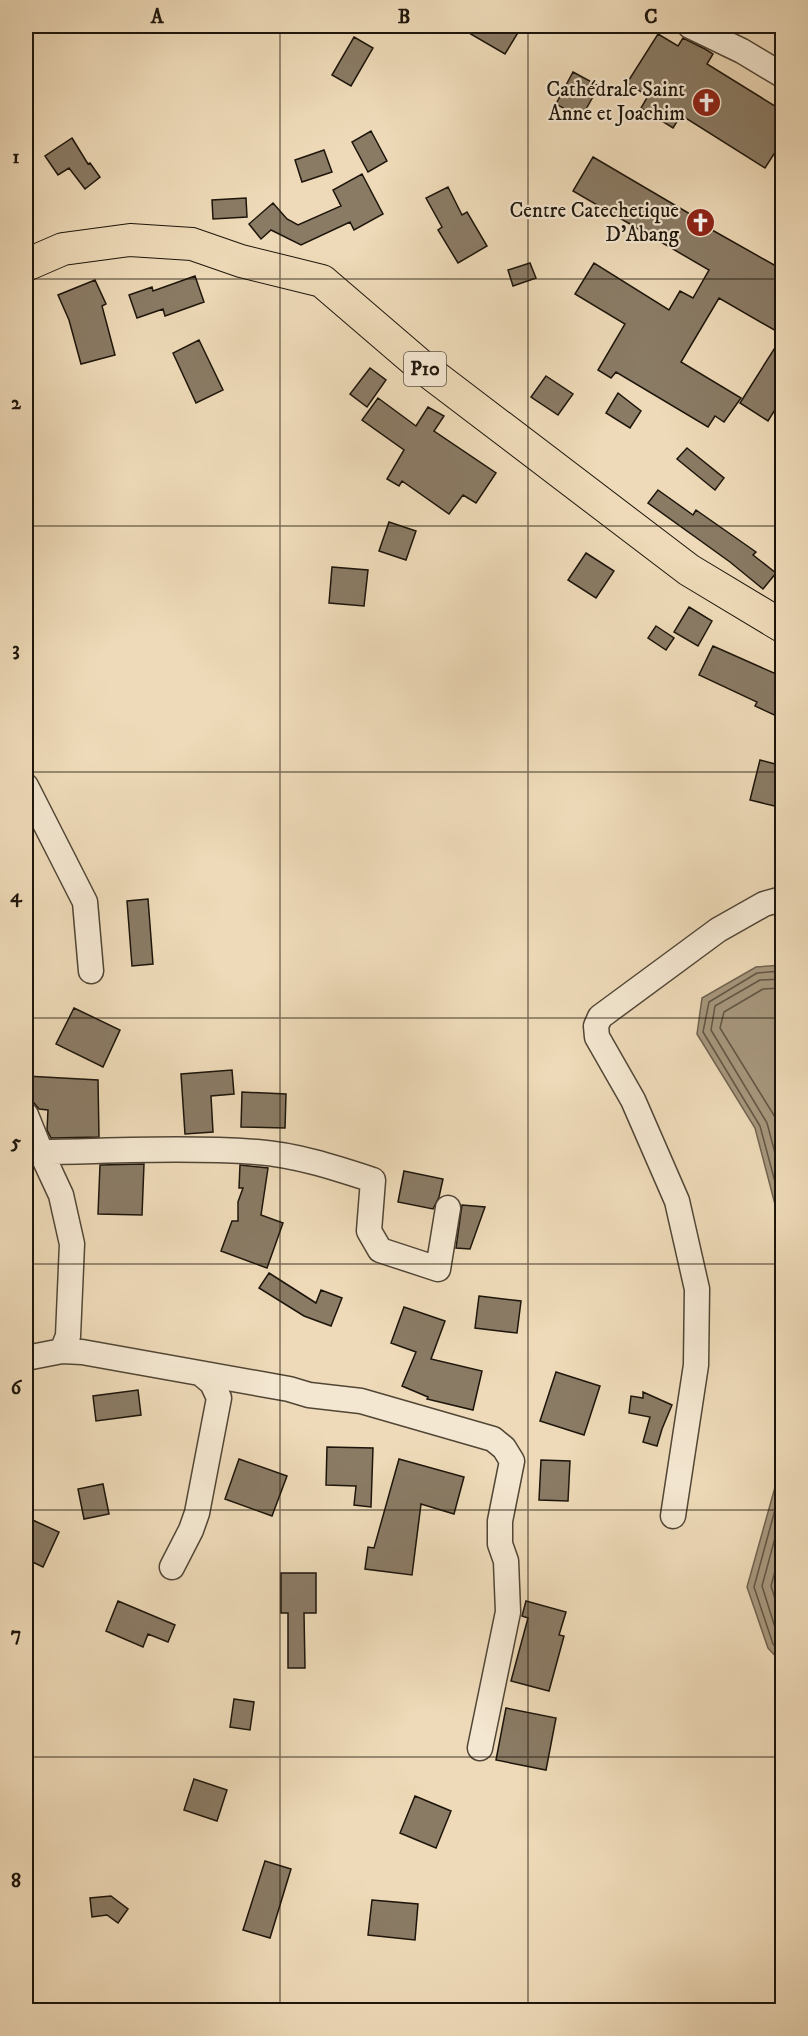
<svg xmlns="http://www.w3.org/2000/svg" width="808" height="2036" font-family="'IM FELL DW Pica',serif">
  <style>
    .water { fill: #a7977d; stroke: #70634f; stroke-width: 1.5 }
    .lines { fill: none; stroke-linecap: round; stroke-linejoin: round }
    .shore { stroke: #625644; stroke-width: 1.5 }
    .building { fill: #8a7b65; stroke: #1d150b; stroke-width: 1.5 }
    .minor-casing { stroke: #514636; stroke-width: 27 }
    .major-casing { stroke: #1d150b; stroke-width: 34 }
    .minor { stroke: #f4e7d1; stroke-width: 24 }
    .major { stroke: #eedab8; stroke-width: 32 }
    .grid { fill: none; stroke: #1d150b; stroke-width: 1.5; stroke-opacity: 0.55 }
    .labels { text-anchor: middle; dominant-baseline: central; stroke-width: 4.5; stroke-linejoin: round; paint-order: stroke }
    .shield { fill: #f4e7d1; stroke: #5e5446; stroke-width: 1.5 }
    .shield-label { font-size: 20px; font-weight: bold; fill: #1d150b }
    .poi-label { font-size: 21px; fill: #1d150b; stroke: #f4e7d1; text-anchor: end }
    .neatline { fill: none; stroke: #1d150b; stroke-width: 2 }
    .grid-label { font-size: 20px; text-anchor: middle; font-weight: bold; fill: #1d150b }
  </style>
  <rect width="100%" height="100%" fill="#eedab8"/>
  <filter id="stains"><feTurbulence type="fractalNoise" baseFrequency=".00333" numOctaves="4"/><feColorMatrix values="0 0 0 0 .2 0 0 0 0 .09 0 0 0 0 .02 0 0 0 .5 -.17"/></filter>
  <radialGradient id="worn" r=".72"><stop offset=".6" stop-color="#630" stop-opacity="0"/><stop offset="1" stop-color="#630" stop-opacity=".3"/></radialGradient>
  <path class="water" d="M 782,965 L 782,1231 L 755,1128 L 697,1034 L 702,998 L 756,967 Z
    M 782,1450 L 782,1663 L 768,1648 L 747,1587 L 779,1473 Z"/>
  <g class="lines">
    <path class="shore" d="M 782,971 L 757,973 L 709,1002 L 703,1032 L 760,1126 L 782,1208
      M 782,979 L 760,980 L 715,1006 L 711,1030 L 767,1123 L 782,1179
      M 782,988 L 763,989 L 724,1012 L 720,1028 L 775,1117 L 782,1144
      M 782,1484 L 754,1587 L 773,1644 L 782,1654
      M 782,1512 L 762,1586 L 779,1640 L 782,1644
      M 782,1545 L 771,1586 L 782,1621"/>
  </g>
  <path class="building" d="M 457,26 L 522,26 L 505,54 Z
    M 658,34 L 678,46 L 683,38 L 705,49 L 713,54 L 707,64 L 783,111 L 783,140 L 765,168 L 681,115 L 673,128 L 641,108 L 648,96 L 627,83 Z
    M 354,37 L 373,48 L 351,86 L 332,75 Z
    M 573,72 L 599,86 L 581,118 L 556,104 Z
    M 371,131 L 387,161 L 368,172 L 352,142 Z
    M 72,138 L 88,164 L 90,163 L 100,177 L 85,189 L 69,168 L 58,175 L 45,156 Z
    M 324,150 L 332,172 L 302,182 L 295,160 Z
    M 593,157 L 707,224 L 705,226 L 783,270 L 783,335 L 719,298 L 681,362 L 741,398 L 724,422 L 715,416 L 708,427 L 616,372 L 611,378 L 598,370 L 625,324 L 575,294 L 594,263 L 669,310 L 680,291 L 693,298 L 709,270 L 573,191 Z
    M 362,174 L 383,214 L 354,230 L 350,222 L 301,245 L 271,230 L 261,239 L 249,224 L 273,203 L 287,219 L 298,225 L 341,206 L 333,190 Z
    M 448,187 L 462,215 L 467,212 L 487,246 L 458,263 L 438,230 L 442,227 L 426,198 Z
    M 246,198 L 247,217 L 213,219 L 212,200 Z
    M 530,263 L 536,278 L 513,286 L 508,270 Z
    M 195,276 L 204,302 L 165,316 L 163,309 L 137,318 L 129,295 L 152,287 L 153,291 Z
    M 95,280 L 106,304 L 102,306 L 115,355 L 81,364 L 69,320 L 58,295 Z
    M 783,335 L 783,397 L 768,421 L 740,403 Z
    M 199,340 L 223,390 L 196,403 L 173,353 Z
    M 370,368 L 386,380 L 367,407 L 350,394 Z
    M 546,376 L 573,394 L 558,415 L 531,397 Z
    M 618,393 L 641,411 L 630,428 L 606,413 Z
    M 378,398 L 416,426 L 428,407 L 444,416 L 434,431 L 496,473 L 476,503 L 463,495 L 449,514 L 402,481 L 399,486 L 387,479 L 404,450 L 362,420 Z
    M 687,448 L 724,478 L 715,490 L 677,459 Z
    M 658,490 L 693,515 L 696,510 L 756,552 L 753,555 L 776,573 L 763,589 L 730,562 L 648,503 Z
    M 389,522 L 416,531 L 406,560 L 379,551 Z
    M 586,553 L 614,571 L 596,598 L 568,580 Z
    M 332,567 L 368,570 L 364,606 L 329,603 Z
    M 689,607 L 712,621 L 698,646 L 674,632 Z
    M 656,626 L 674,638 L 666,650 L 648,638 Z
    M 713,646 L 783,677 L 783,719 L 755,706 L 757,702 L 699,675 Z
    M 760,760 L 783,766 L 783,808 L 750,800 Z
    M 148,899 L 153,964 L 132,966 L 127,901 Z
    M 74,1008 L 120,1030 L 103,1067 L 56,1044 Z
    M 232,1070 L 234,1094 L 211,1096 L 213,1132 L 185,1134 L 181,1074 Z
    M 26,1076 L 98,1080 L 99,1137 L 51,1138 L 47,1130 L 48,1110 L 39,1109 L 34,1103 L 26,1101 Z
    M 242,1092 L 286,1094 L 285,1128 L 241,1127 Z
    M 144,1164 L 142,1215 L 98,1214 L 100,1165 Z
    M 240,1165 L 268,1168 L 261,1215 L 283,1223 L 267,1268 L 221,1251 L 232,1221 L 238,1221 L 238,1202 L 243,1188 L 239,1188 Z
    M 404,1171 L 443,1179 L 439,1197 L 433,1209 L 398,1202 Z
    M 462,1205 L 485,1207 L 470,1249 L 456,1248 Z
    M 269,1273 L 316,1303 L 321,1290 L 342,1298 L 331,1326 L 304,1316 L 259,1288 Z
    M 479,1296 L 521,1301 L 517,1333 L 475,1328 Z
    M 404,1307 L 445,1321 L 431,1359 L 482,1371 L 473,1410 L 427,1399 L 428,1397 L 402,1386 L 416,1352 L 391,1343 Z
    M 556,1372 L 600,1386 L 584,1435 L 540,1421 Z
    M 138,1390 L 141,1415 L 96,1421 L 93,1396 Z
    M 643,1392 L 672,1405 L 662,1429 L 657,1446 L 643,1442 L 650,1417 L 629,1413 L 631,1396 L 643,1398 Z
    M 327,1447 L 373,1448 L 371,1507 L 354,1505 L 356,1486 L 326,1485 Z
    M 239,1459 L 287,1476 L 272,1516 L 225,1499 Z
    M 399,1459 L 464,1477 L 454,1514 L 421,1504 L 412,1575 L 365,1569 L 368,1547 L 374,1548 Z
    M 541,1460 L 570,1461 L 568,1501 L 539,1500 Z
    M 103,1484 L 109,1514 L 84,1519 L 78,1489 Z
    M 26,1517 L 59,1532 L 43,1567 L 26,1559 Z
    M 281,1573 L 316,1573 L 316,1613 L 304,1613 L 305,1668 L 288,1668 L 288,1613 L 281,1613 Z
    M 118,1601 L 175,1625 L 168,1642 L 148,1634 L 143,1647 L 106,1631 Z
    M 526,1601 L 566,1612 L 559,1635 L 564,1636 L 549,1691 L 511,1681 L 528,1618 L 522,1616 Z
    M 234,1699 L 254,1702 L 250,1730 L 230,1727 Z
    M 506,1708 L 556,1718 L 546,1770 L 496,1760 Z
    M 194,1779 L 227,1790 L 217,1821 L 184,1810 Z
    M 415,1796 L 451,1811 L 436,1848 L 400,1833 Z
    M 265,1861 L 291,1869 L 270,1938 L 243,1930 Z
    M 111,1896 L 128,1909 L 118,1923 L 107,1915 L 92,1917 L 90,1898 Z
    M 372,1900 L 418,1904 L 415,1940 L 368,1935 Z"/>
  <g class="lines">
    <defs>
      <path id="minor" d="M 690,26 L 742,51 L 782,75
        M 26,786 L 85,902 L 91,971
        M 26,1115 L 41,1152 L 61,1195 L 72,1244 L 68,1336 L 62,1351
        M 41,1152 C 112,1151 185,1147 257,1152 C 297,1155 336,1168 373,1180 L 369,1231 L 380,1250 L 438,1269 L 448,1208
        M 26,1358 L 62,1351 L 82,1352 L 289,1389 L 309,1395 L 361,1401 L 493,1439 L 504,1448 L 512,1461 L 500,1521 L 500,1544 L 506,1561 L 508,1612 L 480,1748
        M 673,1516 L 696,1365 L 697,1289 L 677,1201 L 633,1100 L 597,1037 L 596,1026 L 600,1017 L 718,930 L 764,904 L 782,899
        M 172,1567 L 191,1530 L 197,1513 L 219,1398 L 212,1383 L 200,1373"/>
      <path id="major" d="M 26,265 L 63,249 L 130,240 L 192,244 L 241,261 L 322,281 L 421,366 L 689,570 L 782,626"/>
    </defs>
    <use href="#minor" class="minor-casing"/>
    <use href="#major" class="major-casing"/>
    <use href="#minor" class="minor"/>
    <use href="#major" class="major"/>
  </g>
  <path class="grid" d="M 280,26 L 280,2010M 528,26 L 528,2010M 26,279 L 782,279M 26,526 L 782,526M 26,772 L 782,772M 26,1018 L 782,1018M 26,1264 L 782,1264M 26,1510 L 782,1510M 26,1757 L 782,1757"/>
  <defs>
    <symbol id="church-disc" viewBox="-11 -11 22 22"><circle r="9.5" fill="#8f2418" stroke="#f4e7d1"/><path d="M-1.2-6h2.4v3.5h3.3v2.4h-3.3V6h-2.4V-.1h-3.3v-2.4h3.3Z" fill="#fff"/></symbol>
  </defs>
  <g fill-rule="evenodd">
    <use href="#church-disc" x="690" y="86" width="33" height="33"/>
    <use href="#church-disc" x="684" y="206" width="33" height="33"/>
  </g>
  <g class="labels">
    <rect class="shield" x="404" y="352" width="42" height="34" rx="4.5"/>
    <g class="shield-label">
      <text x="425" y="369">P10</text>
    </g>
    <g class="poi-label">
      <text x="685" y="90">Cathédrale Saint<tspan x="685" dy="24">Anne et Joachim</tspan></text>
      <text x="679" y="211">Centre Catechetique<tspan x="679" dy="24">D’Abang</tspan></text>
    </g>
  </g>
  <rect width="808" height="2036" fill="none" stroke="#eedab8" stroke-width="66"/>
  <rect x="33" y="33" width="742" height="1970" class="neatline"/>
  <g class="grid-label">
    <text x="157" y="23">A</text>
    <text x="404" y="23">B</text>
    <text x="651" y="23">C</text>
    <text x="16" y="163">1</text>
    <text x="16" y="409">2</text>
    <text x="16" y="655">3</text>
    <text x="16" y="902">4</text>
    <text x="16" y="1148">5</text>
    <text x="16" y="1394">6</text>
    <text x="16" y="1640">7</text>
    <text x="16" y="1887">8</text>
  </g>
  <rect width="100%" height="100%" filter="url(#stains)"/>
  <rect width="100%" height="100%" fill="url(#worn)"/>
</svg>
